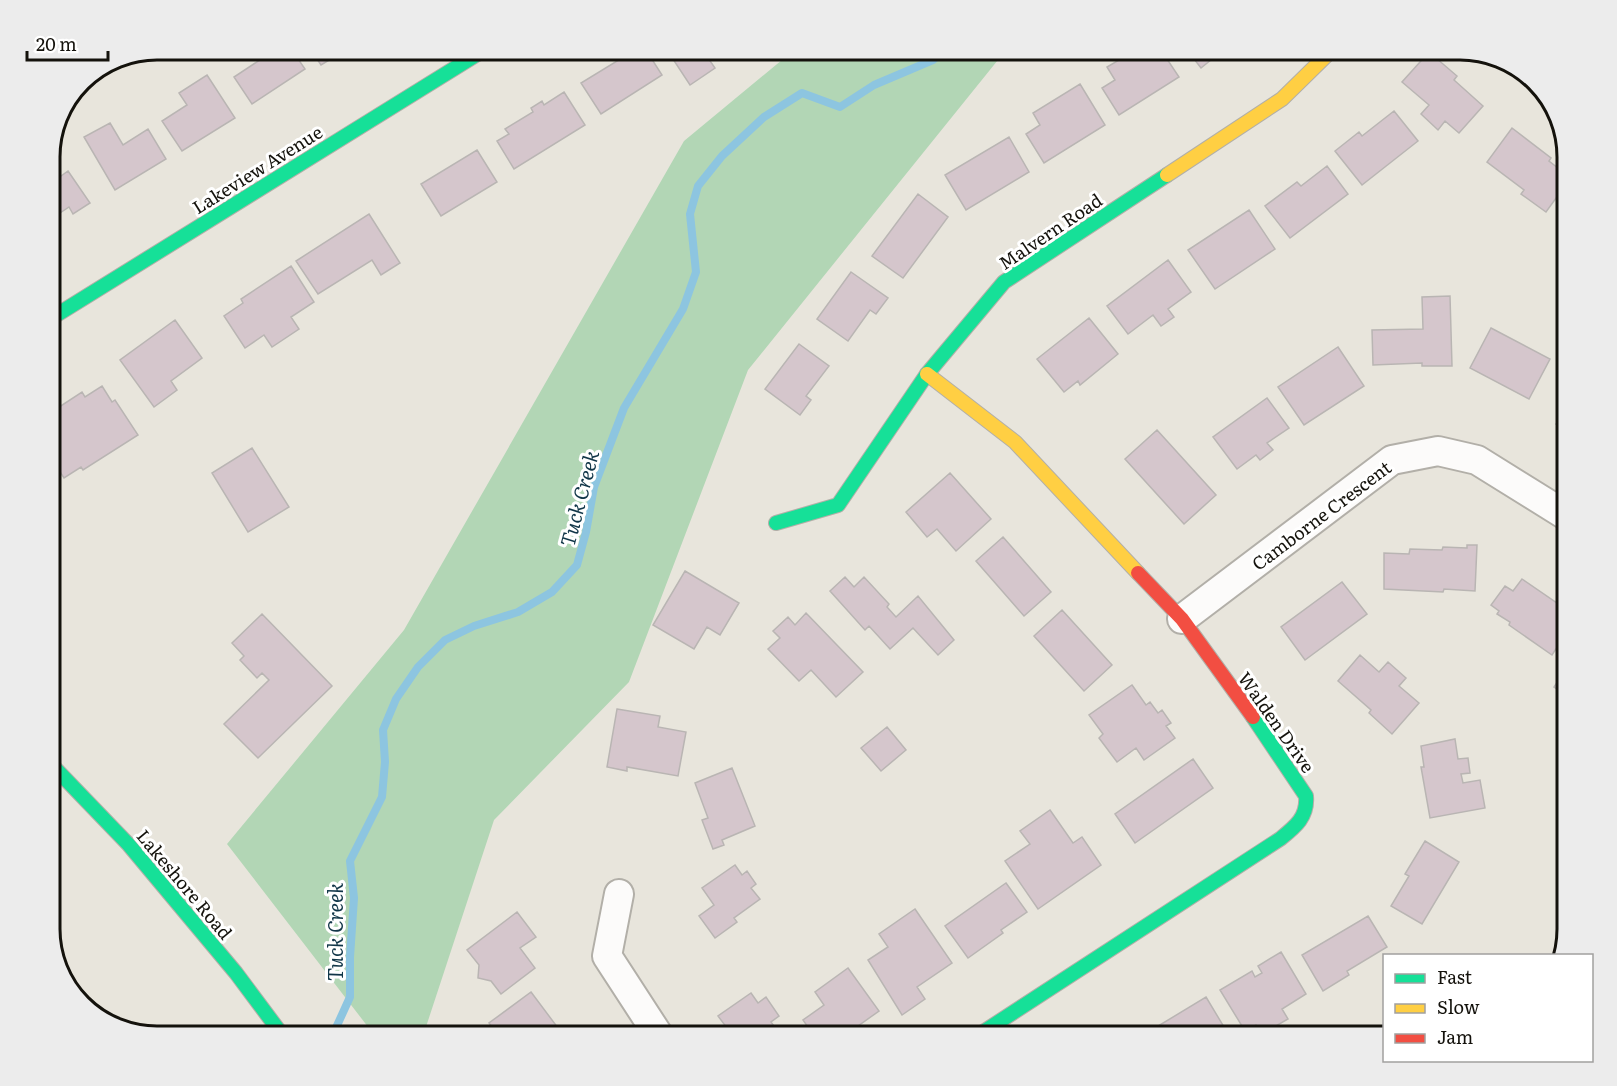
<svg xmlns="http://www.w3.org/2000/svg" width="1617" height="1086" font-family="Literata,serif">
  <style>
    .forest { fill: #b2d6b5 }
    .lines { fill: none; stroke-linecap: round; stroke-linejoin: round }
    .stream { stroke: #8dc5e0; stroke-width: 8 }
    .building { fill: #d5c6cc; stroke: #b9b5b3; stroke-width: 1.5 }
    .street-casing { stroke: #b2afa8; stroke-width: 32 }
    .fast-casing { stroke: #b2afa8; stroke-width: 16 }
    .slow-casing { stroke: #b2afa8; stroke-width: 16 }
    .jam-casing { stroke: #b2afa8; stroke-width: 16 }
    .street { stroke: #fcfbfa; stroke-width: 28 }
    .fast { stroke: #16e098; stroke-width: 14 }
    .slow { stroke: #ffcf43; stroke-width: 14 }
    .jam { stroke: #f24e42; stroke-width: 14 }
    .labels { text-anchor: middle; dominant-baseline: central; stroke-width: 6; stroke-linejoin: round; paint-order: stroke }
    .street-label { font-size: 18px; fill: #14120c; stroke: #fff }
    .water-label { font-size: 20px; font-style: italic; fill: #113648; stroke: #fff }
    .rim { fill: none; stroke: #14120c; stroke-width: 3 }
  </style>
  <rect width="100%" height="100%" fill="#e8e5dc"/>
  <path class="forest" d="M 794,50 L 1006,50 L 748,370 L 629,682 L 494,820 L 423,1036 L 375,1036 L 227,844 L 404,630 L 684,141 Z"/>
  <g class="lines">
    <path class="stream" d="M 335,1030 L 350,997 L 350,957 L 354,898 L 350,861 L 382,797 L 385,762 L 383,730 L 396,699 L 418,667 L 445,640 L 474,626 L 518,612 L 552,592 L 577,565 L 586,532 L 594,487 L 624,408 L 683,309 L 696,272 L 690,214 L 698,186 L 722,156 L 764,117 L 802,93 L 840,107 L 874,85 L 933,60 L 944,50"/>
  </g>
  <path class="building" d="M 275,50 L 292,50 L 305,69 L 252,104 L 234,77 Z
    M 311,50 L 346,50 L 321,65 Z
    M 635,50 L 646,50 L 662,75 L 601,114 L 581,83 Z
    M 667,50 L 722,50 L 708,58 L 715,68 L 690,85 Z
    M 1136,50 L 1161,50 L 1179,77 L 1119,115 L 1102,88 L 1115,80 L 1107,67 Z
    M 1187,50 L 1232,50 L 1225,55 L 1222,51 L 1201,68 Z
    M 1429,52 L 1457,76 L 1454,80 L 1483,106 L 1459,133 L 1445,121 L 1438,130 L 1421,114 L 1429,105 L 1402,82 Z
    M 207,75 L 235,118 L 182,151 L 162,121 L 187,105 L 179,93 Z
    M 1080,84 L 1105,125 L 1044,163 L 1026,134 L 1040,125 L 1033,113 Z
    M 564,92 L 585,125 L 514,169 L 497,141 L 509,134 L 505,129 L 533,112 L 531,108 L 542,101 L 544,105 Z
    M 1394,111 L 1418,141 L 1362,185 L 1335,151 L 1359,132 L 1362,136 Z
    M 110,123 L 123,145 L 148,129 L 166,159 L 115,190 L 84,137 Z
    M 1512,128 L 1551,158 L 1549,161 L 1567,175 L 1567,183 L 1546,212 L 1521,194 L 1524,190 L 1487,162 Z
    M 1009,137 L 1029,172 L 966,210 L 945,175 Z
    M 477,150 L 497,182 L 441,216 L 421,184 Z
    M 1327,166 L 1348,194 L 1290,238 L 1265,206 L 1297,182 L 1301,186 Z
    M 68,171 L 90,203 L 73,214 L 69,207 L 54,217 L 50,210 L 50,184 Z
    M 918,194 L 948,217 L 903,278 L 872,256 Z
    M 1249,210 L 1275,249 L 1215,289 L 1188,250 Z
    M 369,214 L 400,263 L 381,275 L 372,260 L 318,294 L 296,261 Z
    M 1168,260 L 1191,292 L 1168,309 L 1174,317 L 1161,326 L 1153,315 L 1128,334 L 1107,306 Z
    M 291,266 L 314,302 L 291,317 L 299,329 L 272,347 L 264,335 L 245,348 L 224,316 L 243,303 L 241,299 Z
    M 851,272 L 888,298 L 876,314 L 870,310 L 848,341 L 817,319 Z
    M 1450,296 L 1452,366 L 1422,366 L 1422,363 L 1373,365 L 1372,330 L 1423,329 L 1422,297 Z
    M 1089,318 L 1118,354 L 1080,385 L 1078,381 L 1064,392 L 1037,359 Z
    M 175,320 L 202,358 L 171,381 L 177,390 L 154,407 L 120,360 Z
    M 1491,328 L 1550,359 L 1529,399 L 1470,368 Z
    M 799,344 L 829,366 L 806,396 L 811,400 L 800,415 L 765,389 Z
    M 1338,347 L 1364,386 L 1304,425 L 1278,387 Z
    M 102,386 L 112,402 L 115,400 L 138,435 L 83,470 L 81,467 L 64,478 L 51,458 L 50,459 L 50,413 L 82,392 L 85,397 Z
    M 1267,398 L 1289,428 L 1267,443 L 1273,450 L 1260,460 L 1256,455 L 1237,469 L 1213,437 Z
    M 1567,400 L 1567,431 L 1556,424 L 1560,419 L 1557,417 Z
    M 1157,430 L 1216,495 L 1184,524 L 1125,459 Z
    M 252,448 L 289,507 L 248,532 L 212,473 Z
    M 950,473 L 991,519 L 956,551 L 937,529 L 927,537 L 906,512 Z
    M 1003,537 L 1051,592 L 1024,616 L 976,561 Z
    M 1467,545 L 1477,545 L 1475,591 L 1444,589 L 1443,592 L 1384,589 L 1384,553 L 1409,554 L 1410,549 L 1442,550 L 1443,547 L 1467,548 Z
    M 685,571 L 739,603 L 720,635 L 707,627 L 694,649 L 653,625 Z
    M 845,577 L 854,587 L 864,577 L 889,604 L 887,607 L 896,617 L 918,596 L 954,640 L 938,655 L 913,628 L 890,649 L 869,626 L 865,630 L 830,591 Z
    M 1522,579 L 1567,610 L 1567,632 L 1552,655 L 1509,625 L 1510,622 L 1497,614 L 1499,611 L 1491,605 L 1505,586 L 1513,591 Z
    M 1342,582 L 1367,614 L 1305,660 L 1281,627 Z
    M 1062,610 L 1112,665 L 1084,691 L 1034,636 Z
    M 806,613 L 863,672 L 836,697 L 811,670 L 799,681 L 768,649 L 780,638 L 773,631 L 788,617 L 795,625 Z
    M 262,614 L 332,686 L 258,758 L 224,724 L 269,680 L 262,673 L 257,678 L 240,660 L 244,656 L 232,643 Z
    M 1360,655 L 1379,672 L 1388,662 L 1406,678 L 1399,686 L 1419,703 L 1392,734 L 1369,713 L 1371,710 L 1338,681 Z
    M 1567,667 L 1567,696 L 1554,687 Z
    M 1132,685 L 1146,705 L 1150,702 L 1158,713 L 1162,710 L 1171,723 L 1166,726 L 1175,738 L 1144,760 L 1136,748 L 1117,762 L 1099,738 L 1103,734 L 1089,715 Z
    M 617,709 L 660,716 L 658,727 L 686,732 L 678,776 L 627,767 L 627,771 L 607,767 Z
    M 887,727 L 906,750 L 881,771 L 861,748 Z
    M 1455,739 L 1458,759 L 1468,758 L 1470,773 L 1461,774 L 1463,783 L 1480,780 L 1485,808 L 1430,818 L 1421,767 L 1424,767 L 1421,746 Z
    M 1193,759 L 1213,788 L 1135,843 L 1115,814 Z
    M 732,768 L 755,826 L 722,840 L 724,845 L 713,849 L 702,820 L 708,818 L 695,783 Z
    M 1050,810 L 1073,843 L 1082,837 L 1101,865 L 1038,909 L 1005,861 L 1030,844 L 1020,831 Z
    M 1425,841 L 1459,862 L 1422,924 L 1391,906 L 1409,876 L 1405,874 Z
    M 735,865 L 742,875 L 747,871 L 756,884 L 751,888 L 760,899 L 734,918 L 737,922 L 715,938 L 699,916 L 714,905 L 702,888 Z
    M 1006,883 L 1027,912 L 1001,930 L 1003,933 L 968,958 L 945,926 Z
    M 915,909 L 952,963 L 917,987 L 925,999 L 902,1015 L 868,960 L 888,947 L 879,934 Z
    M 517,912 L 536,937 L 520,948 L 535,968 L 501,994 L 491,981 L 478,978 L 479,965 L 467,950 Z
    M 1368,916 L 1387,947 L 1347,971 L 1349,975 L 1323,991 L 1302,955 Z
    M 1281,952 L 1306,994 L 1282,1009 L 1288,1019 L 1262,1034 L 1256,1025 L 1245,1031 L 1220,990 L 1252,971 L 1255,977 L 1262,973 L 1258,966 Z
    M 848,968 L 879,1011 L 844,1036 L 814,1036 L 803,1020 L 824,1005 L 815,992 Z
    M 531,992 L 564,1036 L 499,1036 L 489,1023 Z
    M 751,993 L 758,1003 L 766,997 L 779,1016 L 771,1022 L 781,1036 L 733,1036 L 718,1016 Z
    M 1206,997 L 1227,1032 L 1219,1036 L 1147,1036 L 1145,1034 Z"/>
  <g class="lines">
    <defs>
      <path id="street" d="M 1182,619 L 1392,460 L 1438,451 L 1477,460 L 1567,516
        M 619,894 L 607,956 L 659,1036"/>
      <path id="fast" d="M 50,319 L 484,50
        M 776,523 L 838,505 L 927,374 L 1004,282 L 1167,175
        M 50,763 L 129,845 L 236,973 L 283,1036
        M 977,1036 L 1280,839 C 1295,827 1308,817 1306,796 L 1253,717"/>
      <path id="slow" d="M 1167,175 L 1282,99 L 1332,50
        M 927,374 L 1015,442 L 1138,573"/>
      <path id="jam" d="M 1138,573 L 1182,619 L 1253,717"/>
    </defs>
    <use href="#street" class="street-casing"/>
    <use href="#fast" class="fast-casing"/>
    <use href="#slow" class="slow-casing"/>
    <use href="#jam" class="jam-casing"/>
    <use href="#street" class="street"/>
    <use href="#fast" class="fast"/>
    <use href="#slow" class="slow"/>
    <use href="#jam" class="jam"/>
  </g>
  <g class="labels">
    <g class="street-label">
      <text transform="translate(257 169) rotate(-32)">Lakeview Avenue</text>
      <text transform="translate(1050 231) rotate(-34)">Malvern Road</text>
      <text transform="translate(1321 515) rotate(-37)">Camborne Crescent</text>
      <text transform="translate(1277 722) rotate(55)">Walden Drive</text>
      <text transform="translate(185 884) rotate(50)">Lakeshore Road</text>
    </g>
    <g class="water-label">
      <text transform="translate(578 498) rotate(-75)">Tuck Creek</text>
      <text transform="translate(334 932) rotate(-90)">Tuck Creek</text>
    </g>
  </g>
  <path d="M0 0H1617V1086H0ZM157 60H1460A97 97 0 0 1 1557 157V929A97 97 0 0 1 1460 1026H157A97 97 0 0 1 60 929V157A97 97 0 0 1 157 60Z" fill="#ececec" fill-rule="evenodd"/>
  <path class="rim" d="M157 60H1460A97 97 0 0 1 1557 157V929A97 97 0 0 1 1460 1026H157A97 97 0 0 1 60 929V157A97 97 0 0 1 157 60Z"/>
  <rect x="1383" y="954" width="210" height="108" fill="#ffffff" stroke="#a1a09e" stroke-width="1.5"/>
  <rect x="1395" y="974" width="30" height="9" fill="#16e098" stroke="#a1a09e" stroke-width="1.5"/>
  <text x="1437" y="984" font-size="18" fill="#14120c">Fast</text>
  <rect x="1395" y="1004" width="30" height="9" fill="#ffcf43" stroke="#a1a09e" stroke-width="1.5"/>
  <text x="1437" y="1014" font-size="18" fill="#14120c">Slow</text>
  <rect x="1395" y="1034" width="30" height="9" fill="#f24e42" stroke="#a1a09e" stroke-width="1.5"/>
  <text x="1437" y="1044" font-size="18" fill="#14120c">Jam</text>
  <path d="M27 51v9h81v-9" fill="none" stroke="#14120c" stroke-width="3"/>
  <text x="36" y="51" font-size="18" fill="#14120c" stroke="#ffffff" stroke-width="4.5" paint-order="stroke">20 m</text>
</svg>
